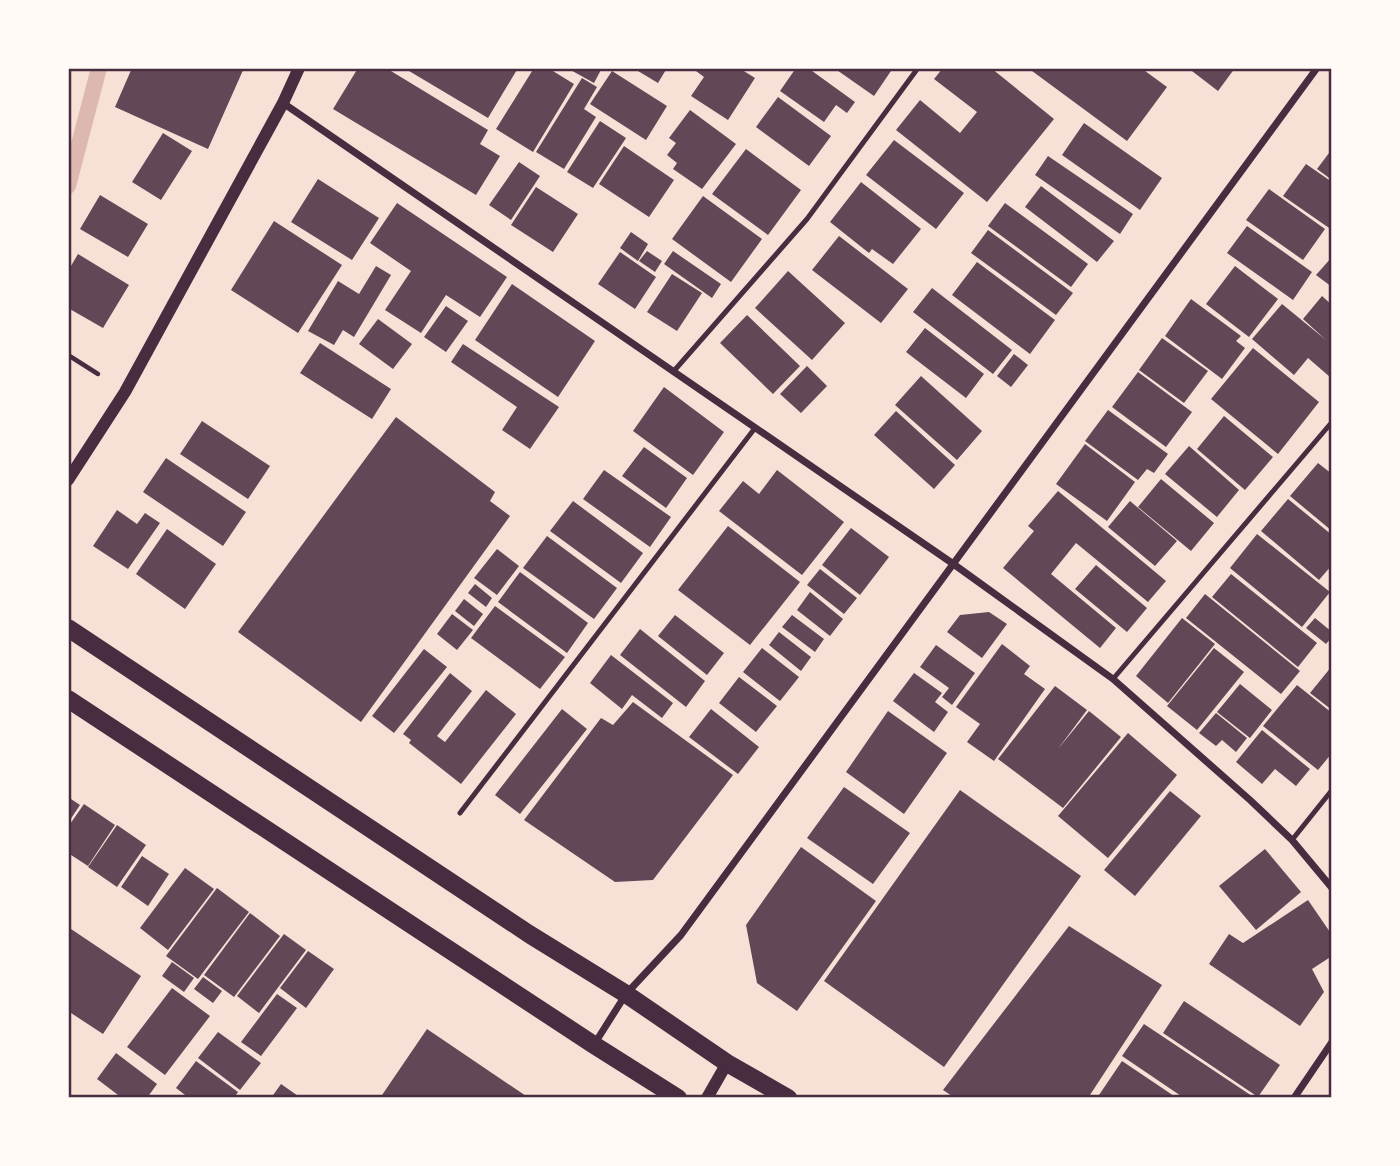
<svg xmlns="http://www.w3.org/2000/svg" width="1400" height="1166" font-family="Literata,serif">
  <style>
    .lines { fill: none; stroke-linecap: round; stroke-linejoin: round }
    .stream { stroke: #dcb8b0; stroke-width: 16 }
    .building { fill: #644757 }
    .path { stroke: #4a2c40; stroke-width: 4.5 }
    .service { stroke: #4a2c40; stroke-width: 5 }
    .minor { stroke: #4a2c40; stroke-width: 7 }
    .tertiary { stroke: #4a2c40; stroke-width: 12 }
    .primary { stroke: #4a2c40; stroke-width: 18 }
    .neatline { fill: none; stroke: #4a2c40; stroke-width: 2.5 }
  </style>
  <rect width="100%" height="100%" fill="#f7e1d7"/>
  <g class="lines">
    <path class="stream" d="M 68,186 L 99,68"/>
  </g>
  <path class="building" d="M 132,68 L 244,68 L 208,149 L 115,107 Z
    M 358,68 L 386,68 L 488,130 L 480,144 L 500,156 L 476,195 L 333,109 Z
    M 404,68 L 518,68 L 488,118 Z
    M 534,68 L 548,68 L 574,84 L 533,152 L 496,129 Z
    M 567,68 L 602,68 L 594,83 Z
    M 633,68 L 667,68 L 658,83 Z
    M 692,68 L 739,68 L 755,78 L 728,120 L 691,96 L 704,77 Z
    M 796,68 L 808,68 L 855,102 L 847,113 L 836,105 L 824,122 L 780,91 Z
    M 834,68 L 893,68 L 874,96 Z
    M 943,68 L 991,68 L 1054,119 L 987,202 L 896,130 L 920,100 L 960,133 L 977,112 L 934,79 Z
    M 1028,68 L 1141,68 L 1167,87 L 1127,141 Z
    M 1188,68 L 1235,68 L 1218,91 Z
    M 612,71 L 667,106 L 646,140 L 590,104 Z
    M 582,78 L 597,87 L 584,109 L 596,117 L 564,169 L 536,152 Z
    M 778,97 L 831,136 L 809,166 L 756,127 Z
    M 690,110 L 736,144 L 702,189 L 673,169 L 677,163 L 667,155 L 676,143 L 669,138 Z
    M 600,121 L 626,138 L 593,188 L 567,172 Z
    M 1084,123 L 1162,178 L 1140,210 L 1062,155 Z
    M 163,133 L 192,151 L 161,200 L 132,182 Z
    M 894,140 L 964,193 L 936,229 L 866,175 Z
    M 624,146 L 674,180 L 649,217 L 599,184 Z
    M 746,149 L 801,190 L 768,235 L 712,194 Z
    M 1332,149 L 1332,180 L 1317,169 Z
    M 1048,156 L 1133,214 L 1120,234 L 1035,175 Z
    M 519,162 L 540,176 L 511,220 L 489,205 Z
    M 1306,164 L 1332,182 L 1332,230 L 1283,196 Z
    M 318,179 L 379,218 L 352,260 L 291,222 Z
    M 861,182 L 921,229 L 893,264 L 872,249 L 869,253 L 830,222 Z
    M 1041,186 L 1114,241 L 1097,262 L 1025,207 Z
    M 536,187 L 578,214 L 553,252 L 511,225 Z
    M 1269,189 L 1325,229 L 1303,260 L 1246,220 Z
    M 100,195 L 148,224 L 128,257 L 80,229 Z
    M 703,196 L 762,239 L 731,282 L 672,239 Z
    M 397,203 L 507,277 L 480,317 L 446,295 L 421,333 L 385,310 L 411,271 L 370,243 Z
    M 1005,203 L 1088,264 L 1071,287 L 988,226 Z
    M 274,221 L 342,265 L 298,333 L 231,290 Z
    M 1247,226 L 1312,272 L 1293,300 L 1227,253 Z
    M 988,230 L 1073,293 L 1056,315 L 971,253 Z
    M 631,232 L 648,244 L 638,261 L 620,248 Z
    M 839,236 L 908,289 L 881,323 L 812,270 Z
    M 647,251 L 662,261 L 655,272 L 639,261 Z
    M 673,251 L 721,284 L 712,298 L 664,264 Z
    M 620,252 L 656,277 L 635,309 L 598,284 Z
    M 78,254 L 129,285 L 103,328 L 68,308 L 68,271 Z
    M 1332,257 L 1332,287 L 1316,275 Z
    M 977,262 L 1055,320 L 1030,354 L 952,295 Z
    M 376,266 L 391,275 L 354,337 L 343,330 L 334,345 L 308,331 L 338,281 L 359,294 Z
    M 1235,266 L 1278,299 L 1249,337 L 1206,304 Z
    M 788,271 L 845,323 L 812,360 L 755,308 Z
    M 672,274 L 702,293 L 677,331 L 647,312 Z
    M 512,284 L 595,341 L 558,397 L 475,340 Z
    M 932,288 L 1012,350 L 993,374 L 913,312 Z
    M 1322,296 L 1332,305 L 1332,375 L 1330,377 L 1308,358 L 1294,375 L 1252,339 L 1282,304 L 1326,340 L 1303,319 Z
    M 1191,299 L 1241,336 L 1236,341 L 1245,348 L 1222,379 L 1165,336 Z
    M 446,306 L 468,321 L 446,352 L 424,337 Z
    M 747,315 L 800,366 L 773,394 L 720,343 Z
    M 378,319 L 412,344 L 393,369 L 359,344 Z
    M 925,328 L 984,374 L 966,398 L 906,352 Z
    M 1162,338 L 1208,371 L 1184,403 L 1139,370 Z
    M 320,343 L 391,389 L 372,419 L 300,373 Z
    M 463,344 L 559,407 L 530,449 L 502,430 L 517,407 L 451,362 Z
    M 1253,348 L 1319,402 L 1278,454 L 1211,399 Z
    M 1014,354 L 1028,365 L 1011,387 L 997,376 Z
    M 807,366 L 827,386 L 801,413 L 780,394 Z
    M 1138,372 L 1192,412 L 1166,447 L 1112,407 Z
    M 921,376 L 982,431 L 957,460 L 895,405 Z
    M 664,387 L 724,432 L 693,475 L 633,431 Z
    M 1108,410 L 1168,454 L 1154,473 L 1147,469 L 1138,480 L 1085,441 Z
    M 896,411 L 955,465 L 934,489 L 874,435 Z
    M 1224,416 L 1273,457 L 1245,490 L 1197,449 Z
    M 396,417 L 495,492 L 490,501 L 510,516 L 361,722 L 238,632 Z
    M 202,421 L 270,466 L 248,499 L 180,454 Z
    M 1085,444 L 1135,482 L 1107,521 L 1056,484 Z
    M 1189,446 L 1239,490 L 1217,517 L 1165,474 Z
    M 644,447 L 687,478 L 666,508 L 622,476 Z
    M 166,458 L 246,512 L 223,546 L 143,492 Z
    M 1318,463 L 1332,474 L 1332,531 L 1290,496 Z
    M 604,470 L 671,517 L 650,547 L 583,499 Z
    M 777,470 L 844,522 L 802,575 L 719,511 L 743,481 L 759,494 Z
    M 1161,479 L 1214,523 L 1191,551 L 1138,507 Z
    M 1058,491 L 1166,581 L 1148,602 L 1076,543 L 1051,574 L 1116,628 L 1100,648 L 1003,568 L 1034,531 L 1028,526 Z
    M 1288,499 L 1332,535 L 1332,565 L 1319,580 L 1261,531 Z
    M 573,501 L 643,553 L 621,583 L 550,531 Z
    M 1130,501 L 1177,541 L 1155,566 L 1108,527 Z
    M 117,510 L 137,524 L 145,513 L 160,523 L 128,569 L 93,546 Z
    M 728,526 L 800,582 L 750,645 L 678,590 Z
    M 851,528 L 889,557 L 860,595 L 822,565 Z
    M 167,529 L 216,564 L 185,609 L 136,574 Z
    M 1257,534 L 1330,592 L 1302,627 L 1230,568 Z
    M 547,536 L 617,588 L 594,619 L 523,568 Z
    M 497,549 L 519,566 L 497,595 L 474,578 Z
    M 1096,565 L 1147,608 L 1127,632 L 1075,589 Z
    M 820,569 L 857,598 L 844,614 L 807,585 Z
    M 520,572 L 588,623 L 567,653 L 498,602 Z
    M 1231,574 L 1317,643 L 1298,667 L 1212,597 Z
    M 475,584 L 492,598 L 486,607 L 468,593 Z
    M 810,592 L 843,619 L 830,636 L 797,610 Z
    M 1205,594 L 1300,671 L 1281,694 L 1186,618 Z
    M 464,599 L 483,614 L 474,626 L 455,611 Z
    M 495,606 L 565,657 L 540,689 L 471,638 Z
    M 989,612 L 1007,624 L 982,658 L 947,632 L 960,615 Z
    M 452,614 L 473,630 L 457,650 L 437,634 Z
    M 675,615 L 724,653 L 707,675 L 658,636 Z
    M 792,615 L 824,639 L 815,652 L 782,627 Z
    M 1182,618 L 1215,644 L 1168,703 L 1136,676 Z
    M 1315,618 L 1332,632 L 1332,637 L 1326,644 L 1306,628 Z
    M 640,629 L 705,681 L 686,707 L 620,655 Z
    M 779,632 L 811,657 L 801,671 L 769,645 Z
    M 1002,644 L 1030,666 L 1024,674 L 1045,689 L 994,761 L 967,742 L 980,724 L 956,707 Z
    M 936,645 L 975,673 L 952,705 L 942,697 L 949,688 L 920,667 Z
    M 762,648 L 799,677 L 780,701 L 743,672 Z
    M 1214,648 L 1244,672 L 1197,730 L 1167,706 Z
    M 424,649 L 447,667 L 394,733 L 372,716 Z
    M 611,655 L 673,703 L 662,718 L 632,695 L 622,709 L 590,683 Z
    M 1332,666 L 1332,710 L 1310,693 Z
    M 450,673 L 472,691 L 437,736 L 445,742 L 486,690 L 516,714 L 461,784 L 409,743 L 411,740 L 403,734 Z
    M 914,673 L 942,693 L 935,702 L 948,712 L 934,732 L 893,701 Z
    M 739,677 L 777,706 L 756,732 L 719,703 Z
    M 1240,684 L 1272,710 L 1250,738 L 1217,712 Z
    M 1297,685 L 1332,713 L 1332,753 L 1318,770 L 1263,726 Z
    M 1055,686 L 1087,710 L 1058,749 L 1089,711 L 1121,737 L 1063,808 L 998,759 Z
    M 633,702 L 733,775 L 653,880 L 615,882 L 524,820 L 601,718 L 613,725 Z
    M 562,709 L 587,729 L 520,814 L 495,795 Z
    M 711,709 L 759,747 L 738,774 L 689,737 Z
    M 888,711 L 947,753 L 904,814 L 846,772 Z
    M 1216,713 L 1247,738 L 1236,752 L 1222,740 L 1216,746 L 1199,733 Z
    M 1262,730 L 1310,769 L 1296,786 L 1275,769 L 1262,784 L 1236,762 Z
    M 1128,733 L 1177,775 L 1108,858 L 1058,816 Z
    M 844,787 L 910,833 L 873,884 L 807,838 Z
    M 960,790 L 1081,876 L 944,1067 L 824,981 Z
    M 1170,791 L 1201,816 L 1135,896 L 1104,870 Z
    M 68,797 L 80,805 L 68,823 Z
    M 84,804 L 115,825 L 88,866 L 68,853 L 68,827 Z
    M 117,825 L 146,845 L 117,887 L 88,867 Z
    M 801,847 L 876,901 L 797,1011 L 757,983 L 746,925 Z
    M 1265,849 L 1301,892 L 1256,930 L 1219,886 Z
    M 142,856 L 169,874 L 148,906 L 121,887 Z
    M 185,868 L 214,889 L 168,950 L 140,928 Z
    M 217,888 L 249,912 L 198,979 L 166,956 Z
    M 1308,900 L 1332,935 L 1332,956 L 1312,969 L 1324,992 L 1300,1026 L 1209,964 L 1229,934 L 1243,943 Z
    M 250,913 L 280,936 L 234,997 L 204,975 Z
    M 1069,926 L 1162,985 L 1088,1098 L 955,1098 L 943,1090 Z
    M 71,929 L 141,976 L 103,1034 L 68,1011 L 68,933 Z
    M 284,934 L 306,950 L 259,1013 L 237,996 Z
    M 308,951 L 334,969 L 306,1008 L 280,988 Z
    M 172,962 L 194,978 L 184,992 L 162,976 Z
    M 203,977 L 222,991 L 213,1003 L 194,989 Z
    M 172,988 L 210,1016 L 165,1075 L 127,1047 Z
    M 277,994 L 297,1008 L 261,1056 L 241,1042 Z
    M 1184,1001 L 1280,1065 L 1258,1097 L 1163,1033 Z
    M 1144,1024 L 1255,1098 L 1184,1098 L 1122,1056 Z
    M 427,1029 L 529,1098 L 380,1098 Z
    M 218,1032 L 261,1063 L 240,1090 L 198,1058 Z
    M 116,1053 L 157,1084 L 147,1098 L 122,1098 L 97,1079 Z
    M 196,1061 L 238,1092 L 234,1098 L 189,1098 L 176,1088 Z
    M 1122,1061 L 1177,1098 L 1103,1098 L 1099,1095 Z
    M 281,1084 L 301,1098 L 271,1098 Z"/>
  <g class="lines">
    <path class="path" d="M 68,355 L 98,374"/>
    <path class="service" d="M 673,372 L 807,219 L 918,68
      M 1113,679 L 1332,422
      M 460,813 L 755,428
      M 1292,840 L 1332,790"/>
    <path class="minor" d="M 283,103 L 952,563 L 1113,679 L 1250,800 L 1292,840 L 1332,888
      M 595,1043 L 626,994 L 681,935 L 1317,68
      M 1294,1098 L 1332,1042"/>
    <path class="tertiary" d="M 68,480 L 125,392 L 283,103 L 299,68
      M 707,1098 L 727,1063"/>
    <path class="primary" d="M 68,628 L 529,934 L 626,994 L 727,1063 L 788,1098
      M 68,699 L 594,1045 L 678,1098"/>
  </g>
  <rect width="1400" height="1166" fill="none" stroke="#fffaf5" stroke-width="140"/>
  <rect x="70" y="70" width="1260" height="1026" class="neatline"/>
</svg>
